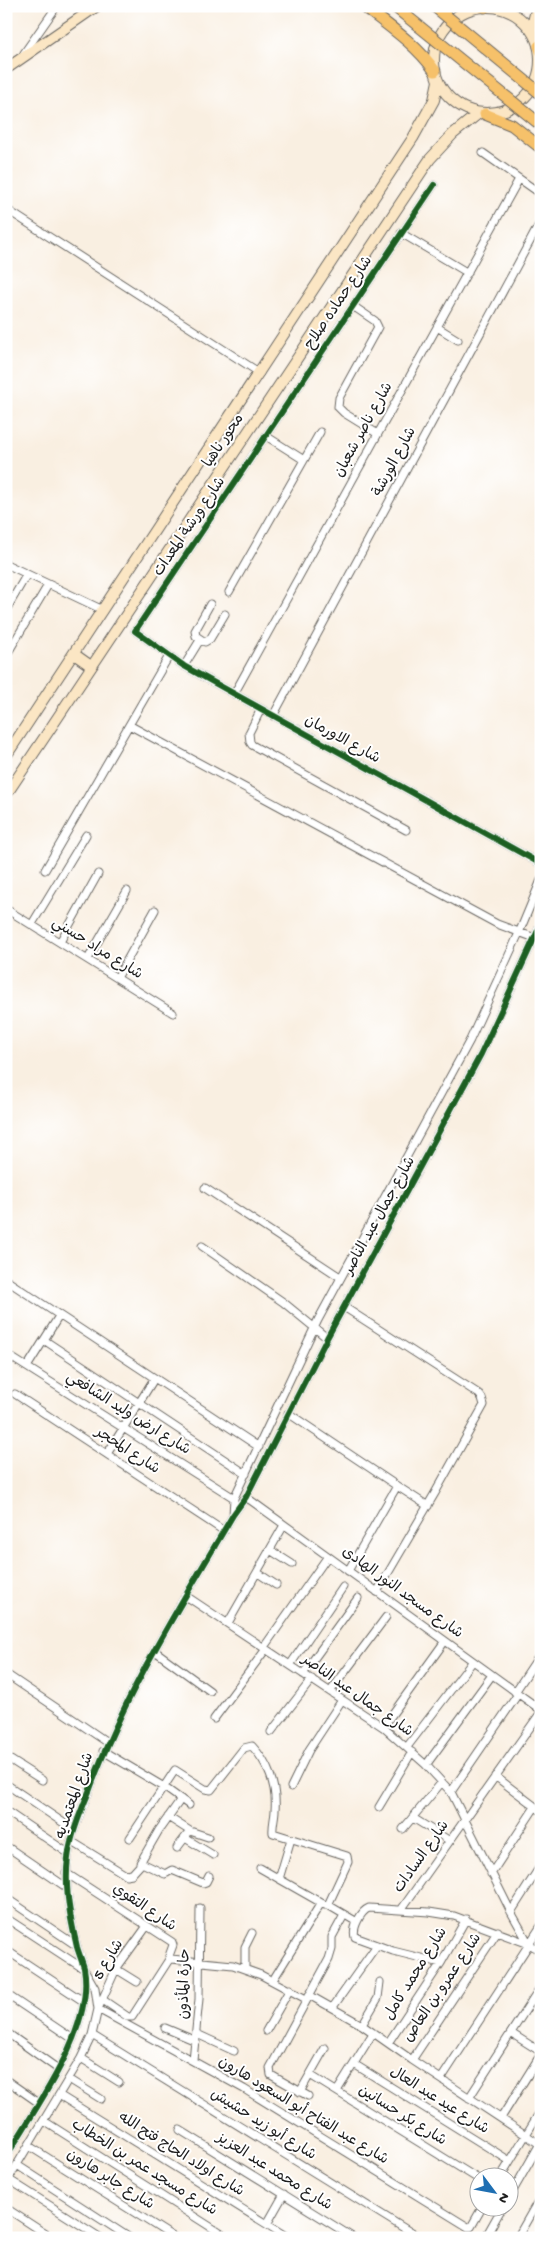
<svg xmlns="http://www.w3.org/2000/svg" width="547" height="2244" font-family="'Gochi Hand','Playpen Sans Arabic',sans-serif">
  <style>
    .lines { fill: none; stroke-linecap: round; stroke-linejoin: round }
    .street-casing { stroke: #696661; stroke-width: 9 }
    .secondary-casing { stroke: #696661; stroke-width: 12 }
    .primary-casing { stroke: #696661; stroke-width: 13 }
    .street { stroke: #fff; stroke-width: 7 }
    .secondary { stroke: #fbe6c4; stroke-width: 10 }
    .primary { stroke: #f6c16b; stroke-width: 11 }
    .primary-bridge-casing { stroke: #696661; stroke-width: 13; stroke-linecap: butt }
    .primary-bridge { stroke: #f6c16b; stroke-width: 11 }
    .cycleway-casing { stroke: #fff; stroke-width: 9 }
    .cycleway { stroke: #1b5e20; stroke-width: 6 }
    .labels { text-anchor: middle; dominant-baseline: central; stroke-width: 4; stroke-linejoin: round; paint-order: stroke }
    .street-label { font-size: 15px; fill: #1c1c1c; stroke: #fff }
  </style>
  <rect width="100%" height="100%" fill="#fff"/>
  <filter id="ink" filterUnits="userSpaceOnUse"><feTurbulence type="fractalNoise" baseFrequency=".02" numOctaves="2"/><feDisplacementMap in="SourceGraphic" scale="10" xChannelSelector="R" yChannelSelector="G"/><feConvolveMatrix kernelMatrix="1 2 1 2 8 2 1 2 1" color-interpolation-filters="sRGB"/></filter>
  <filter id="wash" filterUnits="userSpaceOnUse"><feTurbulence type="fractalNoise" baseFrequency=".0096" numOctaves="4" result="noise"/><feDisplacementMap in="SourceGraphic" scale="20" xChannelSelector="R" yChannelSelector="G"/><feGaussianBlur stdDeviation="1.12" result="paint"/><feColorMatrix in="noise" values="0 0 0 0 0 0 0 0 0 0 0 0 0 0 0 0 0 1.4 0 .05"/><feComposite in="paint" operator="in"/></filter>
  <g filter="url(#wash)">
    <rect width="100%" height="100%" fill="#f9efe1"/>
  </g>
  <g filter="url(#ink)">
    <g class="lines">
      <defs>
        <path id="street" d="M 533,34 L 541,27
          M 24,53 L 57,6
          M 483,153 L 541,194
          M 434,185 L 135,631 L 184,666 L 541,864
          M 6,209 L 260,373
          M 401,233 L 468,273
          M 353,306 L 375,321 L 378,327 L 339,398 L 338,407 L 344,413 L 378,434
          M 437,327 L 458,340
          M 266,436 L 304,460
          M 6,564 L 103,610
          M 229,592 L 320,432
          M 210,604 L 195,631 L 196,636 L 205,642 L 210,639 L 225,614
          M 6,610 L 27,574
          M 6,656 L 48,585
          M 184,666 L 200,640
          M 234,694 L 519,179
          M 261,709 L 249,733 L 250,742 L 252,745 L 406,830
          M 273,716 L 541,221
          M 129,725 L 497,924 L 535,938
          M 45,870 L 169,656
          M 6,909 L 173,1013
          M 32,924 L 86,835
          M 60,942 L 98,874
          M 88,959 L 127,891
          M 117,978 L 155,910
          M 205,1188 L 340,1277
          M 202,1246 L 283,1302 L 327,1338
          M 6,1280 L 259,1447
          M 344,1307 L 479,1394 L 482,1398 L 484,1405 L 435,1493 L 377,1592
          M 44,1340 L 246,1474
          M 6,1354 L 234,1498
          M 27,1367 L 59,1316
          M 15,1394 L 224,1531
          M 288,1413 L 397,1486 L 348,1571
          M 107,1454 L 154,1379
          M 397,1486 L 428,1506
          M 246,1497 L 541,1710
          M 233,1515 L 234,1498 L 318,1320 L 470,1040 L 519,933 L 541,880
          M 270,1550 L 292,1564
          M 258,1573 L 276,1585
          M 186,1596 L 383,1727 L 426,1765 L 451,1792 L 511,1912 L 529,1944 L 541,1951
          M 228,1623 L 284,1525
          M 264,1647 L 328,1556
          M 155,1651 L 210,1691
          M 290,1665 L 343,1587
          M 6,1674 L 107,1742
          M 303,1674 L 358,1598
          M 330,1692 L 386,1617
          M 515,1692 L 541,1653
          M 214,1719 L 266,1649
          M 383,1727 L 445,1641
          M 271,1732 L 312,1679
          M 407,1747 L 473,1661
          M 103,1751 L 164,1787 L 189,1805
          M 6,1757 L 42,1780
          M 426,1765 L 492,1675
          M 495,1776 L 541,1811
          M 6,1784 L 74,1830
          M 291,1787 L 309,1750 L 342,1700
          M 451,1792 L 518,1694
          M 379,1807 L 412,1752
          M 6,1811 L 68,1853
          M 168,1817 L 190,1831 L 208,1837
          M 413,1818 L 450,1841
          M 403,1829 L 442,1782
          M 130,1838 L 175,1770 L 205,1789 L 211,1790 L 244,1748 L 252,1746 C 268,1763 277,1786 275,1810 C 275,1817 272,1826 273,1833 L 347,1856 L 348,1862 L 328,1905 L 357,1922
          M 185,1838 L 213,1855
          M 71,1841 L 126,1875 L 132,1874 L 142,1863 L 165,1874 L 172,1870 L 203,1883 L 206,1882 L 209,1876
          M 6,1846 L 66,1887
          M 177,1848 L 187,1835
          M 140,1863 L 159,1830 L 181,1799
          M 260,1868 L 325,1905
          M 66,1873 L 172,1942 L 173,1945 L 169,1956 L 171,1959 L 233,1965 L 261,1975 L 306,1999
          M 491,1874 L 535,1807
          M 279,1879 L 291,1839
          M 6,1898 L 77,1946
          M 401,1910 L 541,1712
          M 511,1912 L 541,1865
          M 6,1918 L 84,1969 L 95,1988 L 98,2009 L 92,2035 L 81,2058 L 6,2183
          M 147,1926 L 116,1969 L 98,2009 L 244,2089 L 468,2227 L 471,2227 L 483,2206
          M 6,1950 L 83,2001
          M 441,1963 L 393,1951 L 355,1937 C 352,1928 361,1911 369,1908 L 429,1912 L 454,1916 L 529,1944
          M 245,1968 L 245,1947 L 252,1933
          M 116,1969 L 137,1982
          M 273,1980 L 321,1903
          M 6,1994 L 73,2039
          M 309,1995 L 362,2025 L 412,2060 L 541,2145
          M 103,2000 L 128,2017 L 132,2017 L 170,1958
          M 333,2007 L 377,1945
          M 362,2025 L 378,1998 L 380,1982
          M 165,2028 L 196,2041
          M 266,2031 L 290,1989
          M 6,2032 L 58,2069
          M 511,2033 L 541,2052
          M 197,2034 L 234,2051
          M 92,2035 L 420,2238
          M 388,2043 L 441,1963 L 466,1919
          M 81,2058 L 119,2082
          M 193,2060 L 199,1999 L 200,1908
          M 412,2060 L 498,1931
          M 354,2064 L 510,2161
          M 310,2075 L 480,2180
          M 69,2079 L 101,2099
          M 441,2079 L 541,1926
          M 6,2080 L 39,2103
          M 337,2091 L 373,2033
          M 300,2092 L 325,2048
          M 59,2095 L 289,2238
          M 308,2096 L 271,2075 L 270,2068 L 329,1959 L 332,1949 L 332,1937 L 344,1915
          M 469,2098 L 541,1986
          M 501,2118 L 541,2054
          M 44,2121 L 228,2238
          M 180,2130 L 354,2238
          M 29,2146 L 175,2238
          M 6,2157 C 36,2107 95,2028 84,1968 C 82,1961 79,1954 77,1947 C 69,1913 62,1877 71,1842 C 75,1824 83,1806 90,1789 C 125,1692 181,1604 233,1515 L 246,1497 L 327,1338 L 481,1054 L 541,924
          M 17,2165 L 130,2238
          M 501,2176 L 541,2110
          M 8,2179 L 101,2238
          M 510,2196 L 541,2142
          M 6,2208 L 52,2238
          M 267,2224 L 284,2194
          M 485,2238 L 503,2206
          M 517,2238 L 541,2196"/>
        <path id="secondary" d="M434 60a53 53 0 1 1 106 0a53 53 0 1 1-106 0Z
          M 531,30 L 537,6
          M 6,69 L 97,6
          M 74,654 L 91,666
          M 6,756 L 413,138 L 434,100 L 438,81
          M 6,795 L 430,159 L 453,134 L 479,113"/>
        <path id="primary" d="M 363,6 C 389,26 417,45 435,71
          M 482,6 L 485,7
          M 539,46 L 541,51
          M 485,114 L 512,125 L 541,148"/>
      </defs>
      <use href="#street" class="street-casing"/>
      <use href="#secondary" class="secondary-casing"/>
      <use href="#primary" class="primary-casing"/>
      <use href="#street" class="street"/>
      <use href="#secondary" class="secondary"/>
      <use href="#primary" class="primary"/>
      <defs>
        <path id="primary-bridge" d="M 394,6 L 541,125
          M 434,6 L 541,94"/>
      </defs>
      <use href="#primary-bridge" class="primary-bridge-casing"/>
      <use href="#primary-bridge" class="primary-bridge"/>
      <defs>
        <path id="cycleway" d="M 434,185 L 135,631 L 184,666 L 541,864
          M 6,2157 C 36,2107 95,2028 84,1968 C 82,1961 79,1954 77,1947 C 69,1913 62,1877 71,1842 C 75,1824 83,1806 90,1789 C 125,1692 181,1604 233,1515 L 246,1497 L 327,1338 L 481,1054 L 541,924"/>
      </defs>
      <use href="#cycleway" class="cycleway-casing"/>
      <use href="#cycleway" class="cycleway"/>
    </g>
  </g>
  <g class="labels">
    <g class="street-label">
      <text transform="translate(339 303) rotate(-56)">شارع حماده صلاح</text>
      <text transform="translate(364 430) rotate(-61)">شارع ناصر شعبان</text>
      <text transform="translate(224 441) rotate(-56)">محور ناهيا</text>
      <text transform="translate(395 462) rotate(-62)">شارع الورشة</text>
      <text transform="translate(190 527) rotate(-56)">شارع ورشة المعدات</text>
      <text transform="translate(342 740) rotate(29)">شارع الاورمان</text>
      <text transform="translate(97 949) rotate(32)">شارع مراد حسني</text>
      <text transform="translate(380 1216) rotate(-61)">شارع جمال عبد الناصر</text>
      <text transform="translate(128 1414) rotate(32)">شارع ارض وليد الشافعي</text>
      <text transform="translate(127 1451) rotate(33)">شارع المحجر</text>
      <text transform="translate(402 1593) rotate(36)">شارع مسجد النور الهادى</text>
      <text transform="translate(357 1696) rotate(35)">شارع جمال عبد الناصر</text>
      <text transform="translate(75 1796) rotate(-71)">شارع المعتمديه</text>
      <text transform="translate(422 1857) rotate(-55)">شارع السادات</text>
      <text transform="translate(144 1908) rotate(34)">شارع التقوي</text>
      <text transform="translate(109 1960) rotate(-59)">شارع 5</text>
      <text transform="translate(416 1974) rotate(-58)">شارع محمد كامل</text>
      <text transform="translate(185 1984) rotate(-89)">حارة المأذون</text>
      <text transform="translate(443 1988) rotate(-56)">شارع عمرو بن العاص</text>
      <text transform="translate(439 2101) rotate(32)">شارع عيد عبد العال</text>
      <text transform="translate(303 2111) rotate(31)">شارع عبد الفتاح أبو السعود هارون</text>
      <text transform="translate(402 2116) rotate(32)">شارع بكر حسانين</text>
      <text transform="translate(263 2125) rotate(32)">شارع أبو زيد حشيش</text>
      <text transform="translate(181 2155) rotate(32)">شارع اولاد الحاج فتح الله</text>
      <text transform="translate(144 2168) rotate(32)">شارع مسجد عمر بن الخطاب</text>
      <text transform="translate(274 2172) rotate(32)">شارع محمد عبد العزيز</text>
      <text transform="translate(110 2180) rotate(32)">شارع جابر هارون</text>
    </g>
  </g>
  <rect width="547" height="2244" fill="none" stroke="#fff" stroke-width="25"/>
  <g transform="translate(494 2192) rotate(122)"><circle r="24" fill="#ffffff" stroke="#a4a4a4"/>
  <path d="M0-4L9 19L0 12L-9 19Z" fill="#1f6fb2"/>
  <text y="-8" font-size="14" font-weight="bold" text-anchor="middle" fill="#1c1c1c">N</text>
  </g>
</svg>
